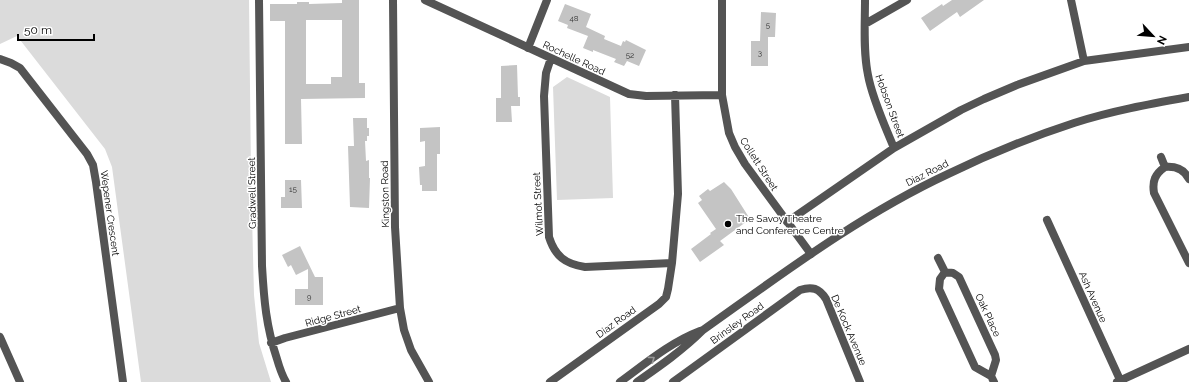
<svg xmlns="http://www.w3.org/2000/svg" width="1189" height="382" font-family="Raleway,sans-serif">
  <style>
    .green { fill: #dbdbdb }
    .building { fill: #c4c4c4; fill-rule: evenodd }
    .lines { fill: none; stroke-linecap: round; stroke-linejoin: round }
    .minor { stroke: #545454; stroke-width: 8 }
    .tertiary { stroke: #545454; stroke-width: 8 }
    .oneway { stroke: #989898 }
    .poi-dot { fill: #000; stroke: #fff; stroke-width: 1.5 }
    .labels { text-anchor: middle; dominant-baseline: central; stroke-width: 3; stroke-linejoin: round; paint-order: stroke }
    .number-label { font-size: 8px; fill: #313131 }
    .street-label { font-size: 10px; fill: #000; stroke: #fff }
    .poi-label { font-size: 10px; fill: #000; stroke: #fff; text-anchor: start }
  </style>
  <rect width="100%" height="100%" fill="#fff"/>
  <path class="green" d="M 0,0 L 249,0 L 251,175 L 254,295 L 259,343 L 271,382 L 141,382 L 112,167 L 105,149 L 17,36 L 0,44 Z
    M 567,77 L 610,97 L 613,198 L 557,200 L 553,87 Z"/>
  <path class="building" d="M 342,0 L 359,0 L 359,83 L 365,83 L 365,98 L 301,99 L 302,144 L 285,144 L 285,21 L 270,21 L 270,4 L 297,4 L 297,2 L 309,2 L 309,4 L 342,3 ZM 306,20 L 342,20 L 342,77 L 331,77 L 331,84 L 306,84 Z
    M 952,0 L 984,0 L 960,17 L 957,12 L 930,31 L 921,18 L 942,4 L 943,6 Z
    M 565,4 L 591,14 L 586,27 L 605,36 L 604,39 L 621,46 L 623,41 L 625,42 L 626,40 L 646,50 L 639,66 L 627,61 L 624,66 L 614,62 L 616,59 L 593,50 L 593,52 L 583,48 L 588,36 L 567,28 L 568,25 L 558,21 Z
    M 761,12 L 776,13 L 775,37 L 768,37 L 768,66 L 751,66 L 751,41 L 760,41 Z
    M 517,65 L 518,97 L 520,97 L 520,106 L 511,106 L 512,122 L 496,122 L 496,98 L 501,98 L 501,66 Z
    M 353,118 L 367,118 L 367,128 L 369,128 L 369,136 L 367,136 L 367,141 L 365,141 L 366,161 L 369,160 L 369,178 L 370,178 L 369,208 L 350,207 L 348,146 L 354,146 Z
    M 440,127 L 440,154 L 437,154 L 437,191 L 422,191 L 422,185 L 420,185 L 419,167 L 425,166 L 425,141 L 420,142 L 420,128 Z
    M 285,180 L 301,180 L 302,208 L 281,208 L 281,197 L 285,197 Z
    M 724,182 L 731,189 L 750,219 L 720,241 L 724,245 L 700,262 L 691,249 L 711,234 L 710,233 L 716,229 L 698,203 L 702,200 L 699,196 L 708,189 L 710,191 Z
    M 300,246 L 315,277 L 323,277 L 323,305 L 295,305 L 295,289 L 308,289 L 308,269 L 296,275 L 291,265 L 288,267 L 282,255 Z"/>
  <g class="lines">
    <path class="minor" d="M 259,0 L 262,266 C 264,300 266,326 277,359 C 279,366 282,375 286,382
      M 393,0 L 395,227 L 400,308 L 404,330 L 411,350 L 429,382
      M 425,0 L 629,94 L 646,96 L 722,95
      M 722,0 L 722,95 L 729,133 L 735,147 L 745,164 L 811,254
      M 865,0 C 865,24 863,51 868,75 C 872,98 885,126 894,148
      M 1071,0 L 1084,61
      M 865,24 L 907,0
      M 528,48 L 547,0
      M 551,58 L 546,73 L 544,96 L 549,237 C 555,256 565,264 585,267 L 672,263
      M 0,59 L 11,63 L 20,68 L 87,154 L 93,165 L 96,182 L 123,382
      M 1161,157 L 1165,167
      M 1189,179 C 1184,169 1176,166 1165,167 C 1155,174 1152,181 1154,193 L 1189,263
      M 1047,220 L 1121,382
      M 787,222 L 894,148 L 961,110 L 984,99 L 1017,85 L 1084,61 L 1189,47
      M 938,258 L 945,272
      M 945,272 L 940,279 L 939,289 L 975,367 L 991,376 L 994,382
      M 945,272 L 953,273 L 959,277 L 995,355 L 996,360 L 991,376
      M 0,337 L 20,382
      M 271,343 L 285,338 L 400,308
      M 550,382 L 659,304 L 666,297 L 668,289 L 672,263 L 678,194 L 675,95
      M 673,382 L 800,290 C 812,286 819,288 826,299 L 860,382
      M 1117,382 L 1189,349"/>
    <path class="tertiary" d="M 620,382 C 646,363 671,342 700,331
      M 637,382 C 660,366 683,350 703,330 C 782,274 860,215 948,174 C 989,154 1031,137 1074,123 C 1111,111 1150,104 1189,97"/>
  </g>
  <defs><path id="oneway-chevron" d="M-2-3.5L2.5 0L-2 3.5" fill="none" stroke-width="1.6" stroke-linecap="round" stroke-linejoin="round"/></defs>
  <use class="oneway" href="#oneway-chevron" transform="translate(652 359) rotate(-36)"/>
  <circle class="poi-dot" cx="728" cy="224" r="4"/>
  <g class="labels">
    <g class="number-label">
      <text x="574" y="18">48</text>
      <text x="768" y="25">5</text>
      <text x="760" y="53">3</text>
      <text x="630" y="55">52</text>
      <text x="293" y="189">15</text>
      <text x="309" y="297">9</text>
    </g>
    <g class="street-label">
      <text transform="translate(574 58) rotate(25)">Rochelle Road</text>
      <text transform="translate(890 106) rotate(70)">Hobson Street</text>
      <text transform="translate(759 164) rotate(57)">Collett Street</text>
      <text transform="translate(927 173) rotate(-27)">Diaz Road</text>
      <text transform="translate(252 193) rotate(-91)">Gradwell Street</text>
      <text transform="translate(385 194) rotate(-91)">Kingston Road</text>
      <text transform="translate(538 204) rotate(-93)">Wilmot Street</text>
      <text transform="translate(110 213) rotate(82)">Wepener Crescent</text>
      <text transform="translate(1093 297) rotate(66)">Ash Avenue</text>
      <text transform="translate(988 315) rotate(65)">Oak Place</text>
      <text transform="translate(333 316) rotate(-15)">Ridge Street</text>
      <text transform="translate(616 322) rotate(-36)">Diaz Road</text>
      <text transform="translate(737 323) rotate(-36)">Brinsley Road</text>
      <text transform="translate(849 330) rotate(67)">De Kock Avenue</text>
    </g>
    <g class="poi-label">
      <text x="736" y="218">The Savoy Theatre<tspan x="736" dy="12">and Conference Centre</tspan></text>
    </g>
  </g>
  <g transform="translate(1153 36) rotate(116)" stroke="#ffffff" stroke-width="3" paint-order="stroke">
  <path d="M0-3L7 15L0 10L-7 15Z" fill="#000000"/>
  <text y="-6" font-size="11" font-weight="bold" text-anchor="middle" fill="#000000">N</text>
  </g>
  <path d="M18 34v6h76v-6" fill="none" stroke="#000000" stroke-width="2"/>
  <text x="24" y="34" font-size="12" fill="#000000" stroke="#ffffff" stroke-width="3" paint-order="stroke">50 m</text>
</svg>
